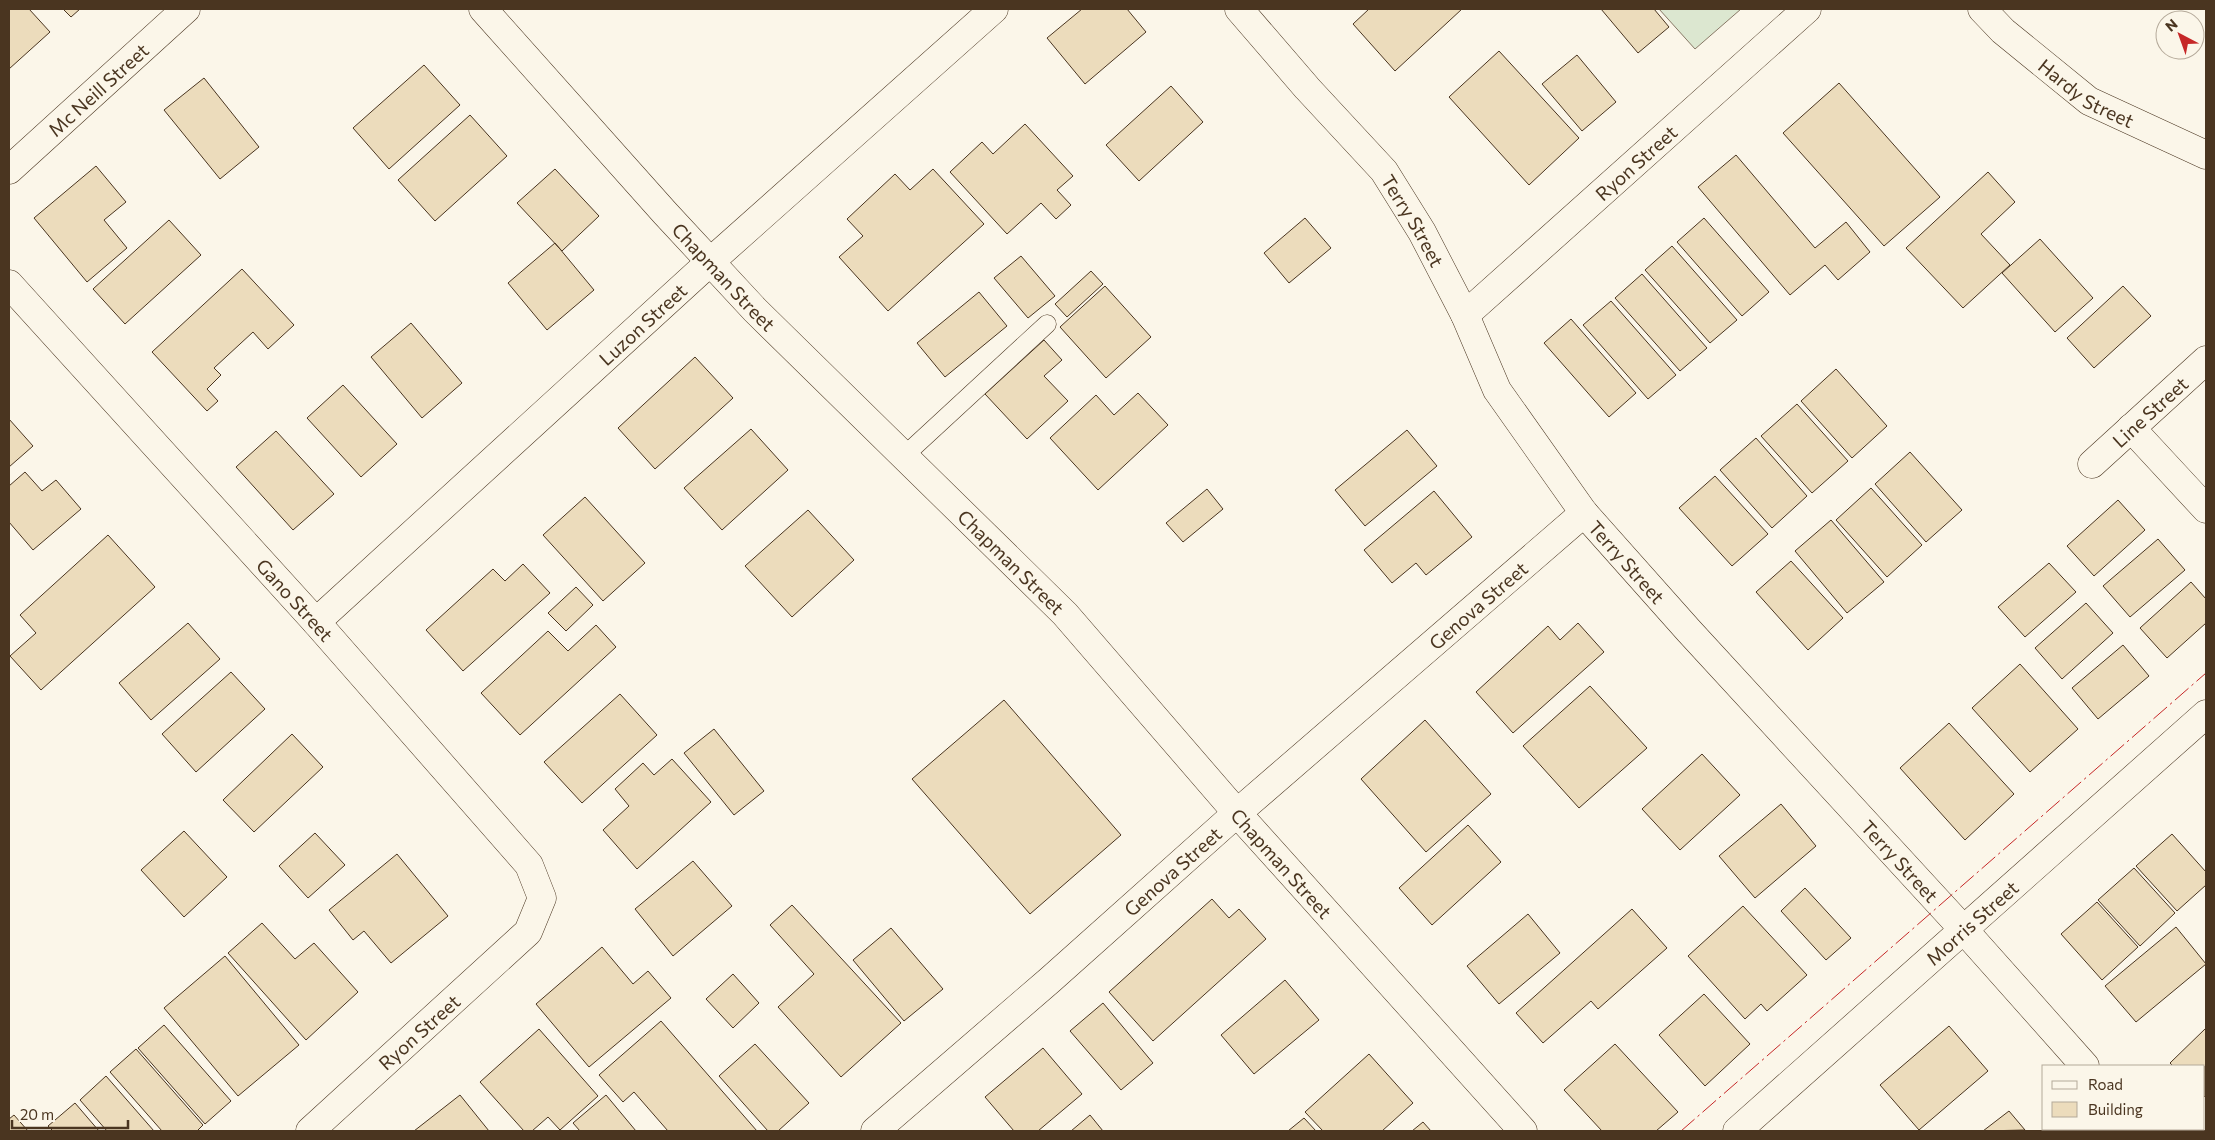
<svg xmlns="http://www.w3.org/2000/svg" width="2215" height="1140" font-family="Commissioner,sans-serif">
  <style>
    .green { fill: #dce7d0; stroke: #887966 }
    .building { fill: #ecdcbc; stroke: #4a3520 }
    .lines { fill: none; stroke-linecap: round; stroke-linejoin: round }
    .lane-casing { stroke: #4a3520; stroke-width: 19 }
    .street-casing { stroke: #4a3520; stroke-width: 29 }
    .secondary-casing { stroke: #4a3520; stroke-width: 29 }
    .lane { stroke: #fbf6e9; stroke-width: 18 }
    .street { stroke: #fbf6e9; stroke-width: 28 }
    .secondary { stroke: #fbf6e9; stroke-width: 28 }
    .power { stroke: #c62828; stroke-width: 1; stroke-dasharray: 18 4 2.5 4; stroke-linecap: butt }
    .labels { text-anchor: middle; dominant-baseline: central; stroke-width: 4; stroke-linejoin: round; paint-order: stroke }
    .street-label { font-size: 19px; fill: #4a3520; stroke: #fbf6e9 }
  </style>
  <rect width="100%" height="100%" fill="#fbf6e9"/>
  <path class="green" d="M 1659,9 L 1741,9 L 1695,49 Z"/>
  <path class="building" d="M 9,9 L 29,9 L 50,32 L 9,69 Z
    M 63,9 L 80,9 L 71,17 Z
    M 1082,9 L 1127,9 L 1146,32 L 1085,84 L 1047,38 Z
    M 1369,9 L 1462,9 L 1395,71 L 1353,24 Z
    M 1601,9 L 1654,9 L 1669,27 L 1638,53 Z
    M 1499,51 L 1579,138 L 1529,185 L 1449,97 Z
    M 1577,55 L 1616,102 L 1582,131 L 1542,84 Z
    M 424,65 L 460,105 L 389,169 L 353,128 Z
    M 204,78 L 259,147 L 220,179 L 164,110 Z
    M 1839,83 L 1940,197 L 1884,246 L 1783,133 Z
    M 1171,86 L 1203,122 L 1139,181 L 1106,145 Z
    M 470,115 L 507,156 L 435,221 L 398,180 Z
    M 1025,124 L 1073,176 L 1057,190 L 1071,205 L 1056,219 L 1041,203 L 1007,234 L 950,172 L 982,142 L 993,154 Z
    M 1736,155 L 1815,248 L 1846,222 L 1870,252 L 1838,280 L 1825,265 L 1790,295 L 1698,187 Z
    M 96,166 L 126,202 L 104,220 L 127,248 L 87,282 L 34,218 Z
    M 555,169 L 599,216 L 562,251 L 517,203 Z
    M 933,169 L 984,224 L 888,311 L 839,257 L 863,236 L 847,219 L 895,174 L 910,190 Z
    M 1988,172 L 2015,202 L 1981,234 L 2010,265 L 1963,308 L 1906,248 Z
    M 1305,218 L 1331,248 L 1289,283 L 1264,253 Z
    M 1704,218 L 1769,292 L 1742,316 L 1677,242 Z
    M 169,220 L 201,255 L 125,324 L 93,289 Z
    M 2040,239 L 2093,298 L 2055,332 L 2002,273 Z
    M 555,243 L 594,290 L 547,330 L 508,283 Z
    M 1672,246 L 1737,320 L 1710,343 L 1645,270 Z
    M 1021,256 L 1055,296 L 1028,318 L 994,278 Z
    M 242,269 L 294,325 L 268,349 L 253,332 L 214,368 L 221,375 L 207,389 L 218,401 L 207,411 L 152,352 Z
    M 1091,271 L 1103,284 L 1067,317 L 1055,304 Z
    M 1642,274 L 1707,348 L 1680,371 L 1615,298 Z
    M 1105,286 L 1151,337 L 1106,378 L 1060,327 Z
    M 2123,286 L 2151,316 L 2094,368 L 2067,338 Z
    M 979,292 L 1007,326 L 945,377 L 917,343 Z
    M 1611,301 L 1676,375 L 1648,399 L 1583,325 Z
    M 1571,319 L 1636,393 L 1609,417 L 1544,343 Z
    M 411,323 L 462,383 L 422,418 L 371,357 Z
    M 1044,340 L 1062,360 L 1044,376 L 1068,401 L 1027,439 L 985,394 Z
    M 695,357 L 733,398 L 655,469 L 618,428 Z
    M 1836,369 L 1887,426 L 1852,458 L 1801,401 Z
    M 343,385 L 397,444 L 361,477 L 307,418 Z
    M 1138,393 L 1168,425 L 1098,490 L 1050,438 L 1096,395 L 1114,415 Z
    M 1797,404 L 1848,461 L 1812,493 L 1761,436 Z
    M 9,419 L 33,446 L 9,467 Z
    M 751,429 L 788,470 L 722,530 L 684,488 Z
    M 1407,430 L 1437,466 L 1365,526 L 1335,490 Z
    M 276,431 L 334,494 L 293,530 L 236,467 Z
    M 1756,438 L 1807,496 L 1772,528 L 1720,470 Z
    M 1910,452 L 1962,510 L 1926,542 L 1875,484 Z
    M 25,472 L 42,491 L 56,480 L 81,509 L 33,550 L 9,522 L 9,486 Z
    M 1715,476 L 1768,534 L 1732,566 L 1679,508 Z
    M 1871,488 L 1922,545 L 1887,577 L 1836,520 Z
    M 1207,489 L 1223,509 L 1183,542 L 1166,523 Z
    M 1434,491 L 1472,537 L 1426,575 L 1416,563 L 1392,583 L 1364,550 Z
    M 585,497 L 645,563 L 603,601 L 543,535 Z
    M 2118,500 L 2145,530 L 2094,576 L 2067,546 Z
    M 808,510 L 854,560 L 792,617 L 745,566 Z
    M 1831,520 L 1884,582 L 1847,613 L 1795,551 Z
    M 108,535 L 155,587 L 41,690 L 10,656 L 36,633 L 20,615 Z
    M 2158,539 L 2185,570 L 2130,617 L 2103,586 Z
    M 1791,561 L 1843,618 L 1808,650 L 1756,592 Z
    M 2049,563 L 2076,592 L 2025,637 L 1998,607 Z
    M 523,564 L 550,593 L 463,671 L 426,630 L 493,569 L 505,581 Z
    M 2191,582 L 2206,599 L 2206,623 L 2167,658 L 2140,628 Z
    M 576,587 L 593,605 L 566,631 L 548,613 Z
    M 2086,603 L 2113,633 L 2062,679 L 2035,648 Z
    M 188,623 L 220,659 L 151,720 L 119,683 Z
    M 1578,623 L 1604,652 L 1513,733 L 1476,692 L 1548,626 L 1560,640 Z
    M 596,625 L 616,647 L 520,735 L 481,693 L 548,631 L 568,651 Z
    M 2123,645 L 2149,676 L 2098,719 L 2072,688 Z
    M 2020,664 L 2078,729 L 2030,772 L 1972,708 Z
    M 231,672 L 265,709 L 196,772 L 162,734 Z
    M 1590,686 L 1647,748 L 1579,808 L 1523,746 Z
    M 620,694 L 657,735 L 582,803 L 544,762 Z
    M 1004,700 L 1121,835 L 1030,914 L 912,779 Z
    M 1425,720 L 1491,794 L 1426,852 L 1361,779 Z
    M 1949,723 L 2014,794 L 1965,840 L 1900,768 Z
    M 714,729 L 764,791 L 734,815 L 684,753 Z
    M 292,734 L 323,767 L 254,832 L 223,800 Z
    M 1702,754 L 1740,795 L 1680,850 L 1642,809 Z
    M 672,759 L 711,802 L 637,869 L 603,830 L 629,806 L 615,789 L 643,763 L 654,775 Z
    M 1781,804 L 1816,846 L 1755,898 L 1719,856 Z
    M 1468,825 L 1501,862 L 1432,925 L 1399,888 Z
    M 184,831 L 227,877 L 184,917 L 141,870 Z
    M 315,833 L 345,865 L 308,898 L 279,866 Z
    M 2172,834 L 2206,872 L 2206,885 L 2177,911 L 2136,866 Z
    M 397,854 L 448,916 L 391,963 L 364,931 L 353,940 L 329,910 Z
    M 693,861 L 732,906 L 673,956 L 635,909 Z
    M 2134,868 L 2175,913 L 2140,946 L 2098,900 Z
    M 1805,888 L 1851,938 L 1826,960 L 1781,911 Z
    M 1212,899 L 1229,918 L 1239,909 L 1266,939 L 1153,1041 L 1109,992 Z
    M 2097,902 L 2138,947 L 2102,980 L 2061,934 Z
    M 792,905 L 901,1023 L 841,1077 L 778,1007 L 814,974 L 770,925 Z
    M 1743,906 L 1807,975 L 1767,1011 L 1761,1004 L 1745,1019 L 1688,956 Z
    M 1632,909 L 1667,948 L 1598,1009 L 1591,1001 L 1543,1043 L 1516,1013 Z
    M 1528,914 L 1560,953 L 1499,1004 L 1467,966 Z
    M 262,923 L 295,959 L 314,943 L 358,992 L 306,1040 L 228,953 Z
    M 2176,927 L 2206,964 L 2136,1022 L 2105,986 Z
    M 891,928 L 943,989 L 904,1021 L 853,960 Z
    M 602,947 L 633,984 L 648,971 L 671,998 L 589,1067 L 536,1004 Z
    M 225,956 L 299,1045 L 238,1096 L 164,1008 Z
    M 733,974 L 759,1003 L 733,1028 L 706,999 Z
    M 1285,980 L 1319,1020 L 1254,1074 L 1221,1035 Z
    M 1704,994 L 1750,1044 L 1705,1086 L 1659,1035 Z
    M 1103,1003 L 1153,1063 L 1121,1090 L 1070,1031 Z
    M 661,1021 L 757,1131 L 668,1131 L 634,1092 L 623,1102 L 599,1075 Z
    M 164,1025 L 231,1101 L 205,1124 L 138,1048 Z
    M 1949,1026 L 1988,1071 L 1919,1130 L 1880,1085 Z
    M 2206,1028 L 2206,1095 L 2204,1097 L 2204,1066 L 2173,1066 L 2170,1063 Z
    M 539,1029 L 598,1096 L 560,1130 L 548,1117 L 532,1131 L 524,1131 L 480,1082 Z
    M 755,1044 L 809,1103 L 778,1131 L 768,1131 L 719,1076 Z
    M 1615,1044 L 1678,1112 L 1656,1131 L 1602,1131 L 1564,1090 Z
    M 1043,1048 L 1082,1094 L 1038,1131 L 1014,1131 L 985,1097 Z
    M 136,1049 L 203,1125 L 197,1131 L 162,1131 L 110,1072 Z
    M 1369,1054 L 1413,1103 L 1382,1131 L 1323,1131 L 1305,1112 Z
    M 106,1076 L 154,1131 L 107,1131 L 80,1100 Z
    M 460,1095 L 489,1131 L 414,1131 Z
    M 606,1095 L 636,1131 L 580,1131 L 573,1123 Z
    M 75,1103 L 99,1131 L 53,1131 L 48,1126 Z
    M 2009,1111 L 2025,1130 L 1983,1131 Z
    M 14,1115 L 28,1131 L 9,1131 L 9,1119 Z
    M 1090,1115 L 1103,1131 L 1071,1131 Z
    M 1304,1118 L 1316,1131 L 1288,1131 Z
    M 1423,1122 L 1431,1131 L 1412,1131 Z"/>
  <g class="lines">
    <defs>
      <path id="lane" d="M 904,456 L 1047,324"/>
      <g id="street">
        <path id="s1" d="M 483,9 L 665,213 L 755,310 L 1065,614 L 1237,813 L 1523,1131"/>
        <path id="s2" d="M 1239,9 L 1307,88 L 1384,171 L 1422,232 L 1465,315 L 1497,390 L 1584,513 L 1689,631 L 1964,930 L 2085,1066"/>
        <path id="s3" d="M 9,170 L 186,9"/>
        <path id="s4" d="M 9,284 L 316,622 L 529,865 L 542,898 L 528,932 L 310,1131"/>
        <path id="s5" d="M 1465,315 L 1807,9"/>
        <path d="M 2131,428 L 2206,509"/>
        <path id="s6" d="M 2092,464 L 2206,360"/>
        <path id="s7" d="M 316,622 L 710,262 L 994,9"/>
        <path d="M 2141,1129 L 2143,1131"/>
        <path id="s8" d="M 875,1131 L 1050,980 L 1237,813 L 1584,513"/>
        <path id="s9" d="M 1737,1131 L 2206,714"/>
      </g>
      <g id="secondary">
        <path id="s10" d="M 1982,9 L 2003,31 L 2089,101 L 2206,155"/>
      </g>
    </defs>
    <use href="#lane" class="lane-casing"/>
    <use href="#street" class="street-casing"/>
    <use href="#secondary" class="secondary-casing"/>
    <use href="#lane" class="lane"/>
    <use href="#street" class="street"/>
    <use href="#secondary" class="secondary"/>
    <path class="power" d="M 1681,1131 L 2206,673"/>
  </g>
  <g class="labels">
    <g class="street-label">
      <text stroke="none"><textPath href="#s3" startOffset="120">Mc Neill Street</textPath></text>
      <text stroke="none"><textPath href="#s10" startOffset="135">Hardy Street</textPath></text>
      <text stroke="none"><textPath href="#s5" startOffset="229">Ryon Street</textPath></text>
      <text stroke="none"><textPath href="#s2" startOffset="275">Terry Street</textPath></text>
      <text stroke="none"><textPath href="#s1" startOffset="360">Chapman Street</textPath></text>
      <text stroke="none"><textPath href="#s7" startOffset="442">Luzon Street</textPath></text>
      <text stroke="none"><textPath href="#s6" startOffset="78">Line Street</textPath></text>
      <text stroke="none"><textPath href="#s1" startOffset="765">Chapman Street</textPath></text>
      <text stroke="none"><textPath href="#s2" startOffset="680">Terry Street</textPath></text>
      <text stroke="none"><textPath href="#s4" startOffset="426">Gano Street</textPath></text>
      <text stroke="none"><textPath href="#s8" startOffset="800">Genova Street</textPath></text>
      <text stroke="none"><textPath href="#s2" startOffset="1085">Terry Street</textPath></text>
      <text stroke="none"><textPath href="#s1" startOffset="1170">Chapman Street</textPath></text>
      <text stroke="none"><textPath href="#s8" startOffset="395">Genova Street</textPath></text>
      <text stroke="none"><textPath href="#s9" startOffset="314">Morris Street</textPath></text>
      <text transform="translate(419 1032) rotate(-42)">Ryon Street</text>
    </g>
  </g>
  <rect width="2215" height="1140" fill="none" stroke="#4a3520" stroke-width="20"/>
  <rect x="2042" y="1065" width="162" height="65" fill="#fbf6e9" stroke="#b4a999"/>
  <rect x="2052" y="1081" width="25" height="8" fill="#fbf6e9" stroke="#b4a999"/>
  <text x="2088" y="1090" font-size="15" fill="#4a3520">Road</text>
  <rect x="2052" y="1102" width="25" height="15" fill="#ecdcbc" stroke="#b4a999"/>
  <text x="2088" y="1115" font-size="15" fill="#4a3520">Building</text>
  <g transform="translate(2180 35) rotate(319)"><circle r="24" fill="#fbf6e9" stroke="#b4a999"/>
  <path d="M0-4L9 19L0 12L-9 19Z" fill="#c62828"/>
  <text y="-8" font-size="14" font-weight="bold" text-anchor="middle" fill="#4a3520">N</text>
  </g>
  <path d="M12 1120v8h116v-8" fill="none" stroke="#4a3520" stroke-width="2.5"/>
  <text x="20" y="1120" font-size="15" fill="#4a3520" stroke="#fbf6e9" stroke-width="4" paint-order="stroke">20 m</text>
</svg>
